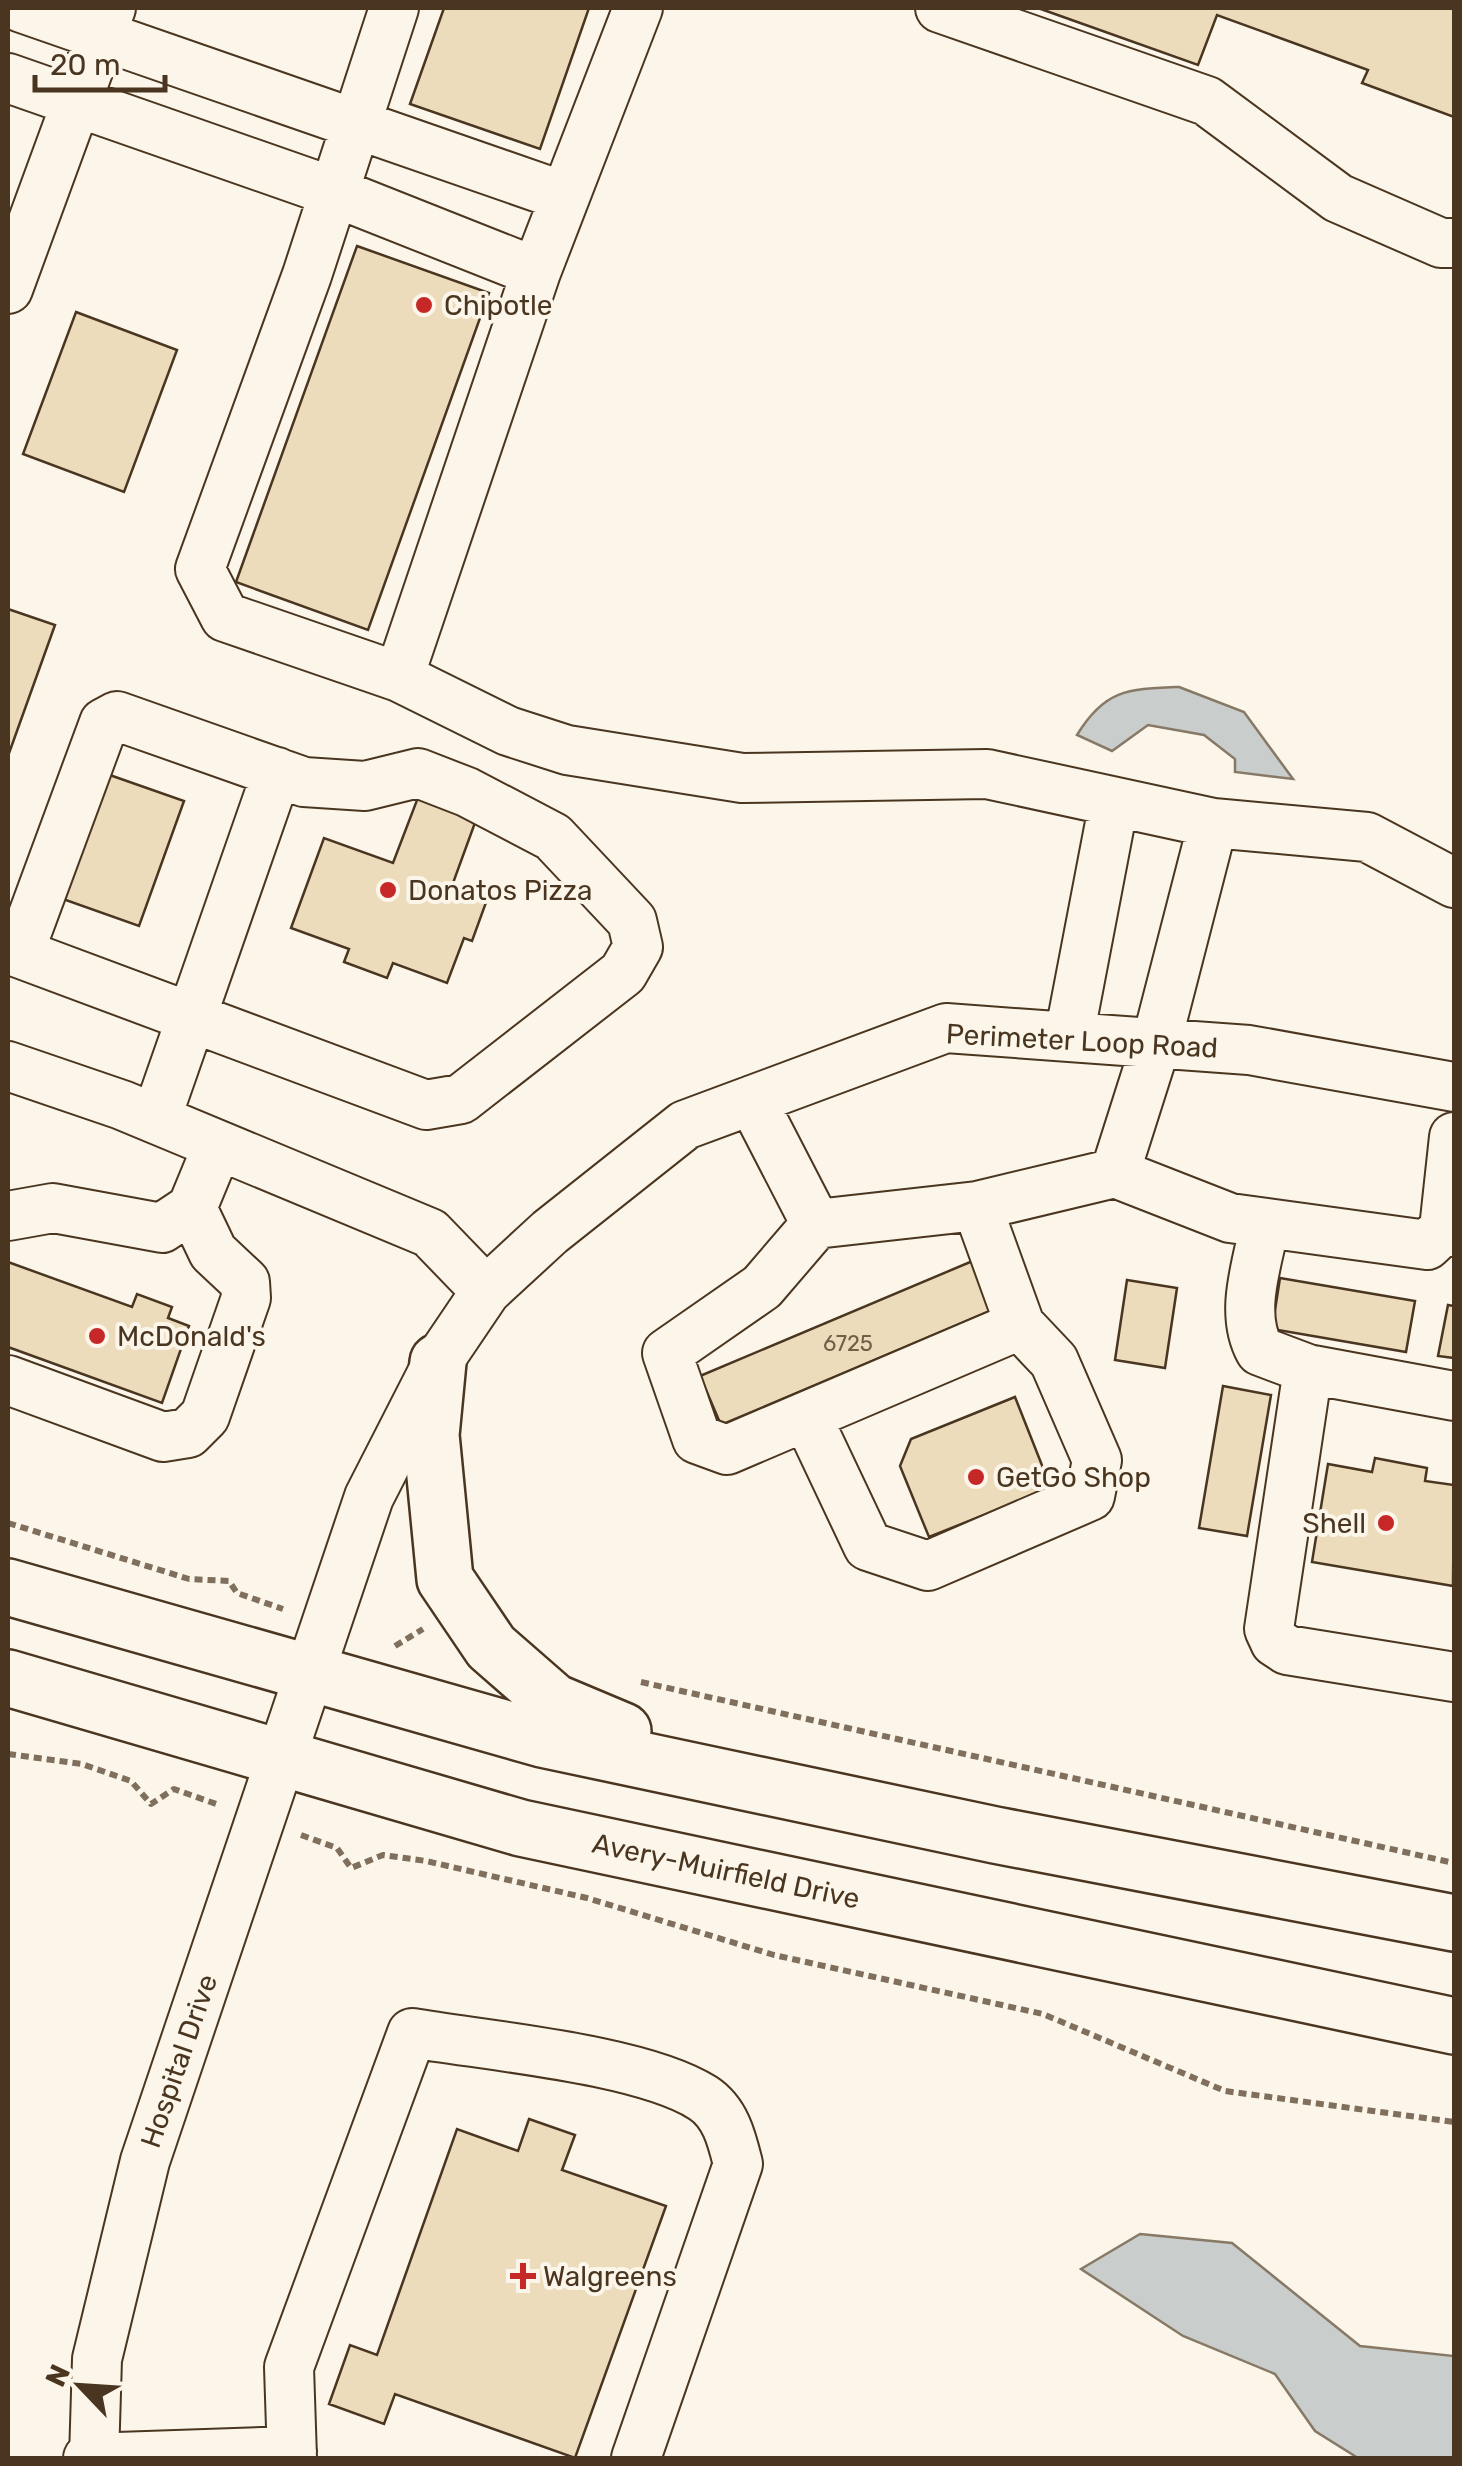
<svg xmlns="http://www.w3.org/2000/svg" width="1462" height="2466" font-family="Rubik,sans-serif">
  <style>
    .water { fill: #c9cecd; stroke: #887966; stroke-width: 2.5 }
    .building { fill: #ecdcbc; stroke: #4a3520; stroke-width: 2.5 }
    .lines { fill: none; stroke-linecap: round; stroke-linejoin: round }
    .minor-casing { stroke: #4a3520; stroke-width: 52 }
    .major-casing { stroke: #4a3520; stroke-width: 60 }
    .path { stroke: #7f6f5c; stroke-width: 6; stroke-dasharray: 8 5; stroke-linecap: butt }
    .minor { stroke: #fbf6e9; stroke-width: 48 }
    .major { stroke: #fbf6e9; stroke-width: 55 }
    .poi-dot { fill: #c62828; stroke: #fbf6e9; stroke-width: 4 }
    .labels { text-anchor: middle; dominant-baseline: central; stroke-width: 8; stroke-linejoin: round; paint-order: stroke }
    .number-label { font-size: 22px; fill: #725f47 }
    .poi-label { font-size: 28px; fill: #4a3520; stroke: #fbf6e9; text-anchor: start }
    .street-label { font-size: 28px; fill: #4a3520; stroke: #fbf6e9 }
  </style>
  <rect width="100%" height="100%" fill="#fbf6e9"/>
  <path class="water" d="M 1179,687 L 1244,712 L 1293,779 L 1235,772 L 1235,759 L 1204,735 L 1148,725 L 1112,751 L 1077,735 C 1105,689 1128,689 1179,687 Z
    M 1140,2234 L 1232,2243 L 1360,2346 L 1454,2356 L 1454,2458 L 1358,2458 L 1315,2431 L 1275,2374 L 1183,2336 L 1081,2269 Z"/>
  <path class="building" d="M 444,8 L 589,8 L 540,149 L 410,104 Z
    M 1038,8 L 1454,8 L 1454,117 L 1362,83 L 1368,70 L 1217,15 L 1198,65 Z
    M 357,246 L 489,293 L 368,630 L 236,582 Z
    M 76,312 L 177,350 L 124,492 L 23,454 Z
    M 8,609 L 55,625 L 8,756 Z
    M 104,773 L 184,801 L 139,926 L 60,898 Z
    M 422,787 L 480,809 L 453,883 L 488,897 L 472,941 L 464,938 L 447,983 L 393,963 L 387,978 L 344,962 L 349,949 L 291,928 L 324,838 L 393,863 Z
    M 975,1260 L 995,1309 L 721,1425 L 700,1376 Z
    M 8,1262 L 132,1307 L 137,1294 L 172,1307 L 168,1318 L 189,1326 L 162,1403 L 8,1347 Z
    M 1280,1278 L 1415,1301 L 1406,1352 L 1272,1329 Z
    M 1127,1280 L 1177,1288 L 1165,1368 L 1115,1360 Z
    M 1448,1305 L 1454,1306 L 1454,1358 L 1438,1356 Z
    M 1223,1386 L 1271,1395 L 1247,1536 L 1199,1528 Z
    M 1015,1397 L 1051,1488 L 929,1537 L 900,1466 L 911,1439 Z
    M 1375,1458 L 1427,1468 L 1425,1481 L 1454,1485 L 1453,1586 L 1312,1562 L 1328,1464 L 1372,1472 Z
    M 529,2119 L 575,2135 L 562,2170 L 666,2206 L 575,2458 L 395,2394 L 384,2424 L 329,2404 L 350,2345 L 377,2355 L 457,2129 L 518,2151 Z"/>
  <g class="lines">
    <defs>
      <path id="minor" d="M 22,8 L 563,196
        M 394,8 L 307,275 L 200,569 L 225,617 L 399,677 L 508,731 L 567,750 L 742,778 L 987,774 L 1213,823 L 1367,837 L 1454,883
        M 940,8 L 1207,101 L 1338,198 L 1441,243 L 1454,243
        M 8,78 L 334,192 L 536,272
        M 8,289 L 111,8
        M 399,677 L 536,272 L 638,8
        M 8,949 L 426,1105 L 461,1099 L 623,973 L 638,947 L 632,921 L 553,837 L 467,792 L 418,773 L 365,786 L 304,782 L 117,716 L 104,723 L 19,953
        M 1069,1037 L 1114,802
        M 8,1066 L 122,1105 L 430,1233 L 486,1291
        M 752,1100 L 816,1224 L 762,1287 L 667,1353 L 697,1439 L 727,1450 L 1020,1325 L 977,1206 L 816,1224
        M 156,1119 L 277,772
        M 1115,1173 L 1230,1218 L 1427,1245 L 1444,1229 L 1454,1232
        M 977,1206 L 1115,1173 L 1156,1044 L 1213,823
        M 8,1216 L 53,1208 L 162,1228 L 192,1208 L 218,1145
        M 1265,1224 C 1257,1265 1239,1313 1260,1351 L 1308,1369
        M 1444,1229 L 1454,1137
        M 8,1380 L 163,1437 L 188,1433 L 205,1416 L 246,1298 L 245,1282 L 213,1252 L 192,1208
        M 1454,1396 L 1308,1369 L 1269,1629 L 1275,1642 L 1287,1650 L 1454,1677
        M 807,1417 L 868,1546 L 928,1566 L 1090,1496 L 1097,1460 L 1054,1361 L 1020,1325
        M 88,2458 L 292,2451
        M 94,2458 L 97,2359 L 145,2161 L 369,1497 L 438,1362 L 486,1291 L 550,1232 L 685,1125 L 946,1028 L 1249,1050 L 1454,1087
        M 292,2458 L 289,2367 L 412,2033 C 488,2046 642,2059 703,2098 C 726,2113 732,2140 738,2164 L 636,2458"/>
      <path id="major" d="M 438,1362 L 431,1435 L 445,1579 L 491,1647 L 554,1702 L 623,1731
        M 8,1587 L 542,1739 L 995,1835 L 1454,1923
        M 8,1678 L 521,1828 L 1454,2026"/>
    </defs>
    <use href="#minor" class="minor-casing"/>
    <use href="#major" class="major-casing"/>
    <path class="path" d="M 8,1523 L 189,1579 L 229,1581 L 237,1593 L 283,1609
      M 395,1646 L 423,1629
      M 641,1682 L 1454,1863
      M 8,1754 L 82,1764 L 131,1781 L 151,1804 L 174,1789 L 219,1805
      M 301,1835 L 337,1848 L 351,1868 L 383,1855 L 426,1861 L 587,1898 L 774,1955 L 1043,2014 L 1225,2091 L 1454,2122"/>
    <use href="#minor" class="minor"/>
    <use href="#major" class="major"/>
  </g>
  <g class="poi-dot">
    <circle cx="424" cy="305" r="10"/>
    <circle cx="388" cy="890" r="10"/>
    <circle cx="97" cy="1336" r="10"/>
    <circle cx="976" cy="1477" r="10"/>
    <circle cx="1386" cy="1523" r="10"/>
    <path d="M518 2261h10v10h10v10h-10v10h-10v-10h-10v-10h10z"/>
  </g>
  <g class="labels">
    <g class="number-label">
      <text x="848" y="1343">6725</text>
    </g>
    <g class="poi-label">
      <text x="444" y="305">Chipotle</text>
      <text x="408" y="890">Donatos Pizza</text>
      <text x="117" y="1336">McDonald's</text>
      <text x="996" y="1477">GetGo Shop</text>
      <text x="1366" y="1523" text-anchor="end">Shell</text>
      <text x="543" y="2276">Walgreens</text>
    </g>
    <g class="street-label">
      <text transform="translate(1082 1041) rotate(3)">Perimeter Loop Road</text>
      <text transform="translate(726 1871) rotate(12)">Avery-Muirfield Drive</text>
      <text transform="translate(179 2061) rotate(-71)">Hospital Drive</text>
    </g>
  </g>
  <rect width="1462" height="2466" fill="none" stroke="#4a3520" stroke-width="20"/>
  <g transform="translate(80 2386) rotate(295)" stroke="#fbf6e9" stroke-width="8" paint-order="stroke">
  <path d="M0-8L18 38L0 25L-18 38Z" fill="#4a3520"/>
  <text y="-15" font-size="28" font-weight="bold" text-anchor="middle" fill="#4a3520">N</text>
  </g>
  <path d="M35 75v15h130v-15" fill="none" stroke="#4a3520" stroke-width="5"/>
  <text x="50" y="75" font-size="30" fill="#4a3520" stroke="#fbf6e9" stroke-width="8" paint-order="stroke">20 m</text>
</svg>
